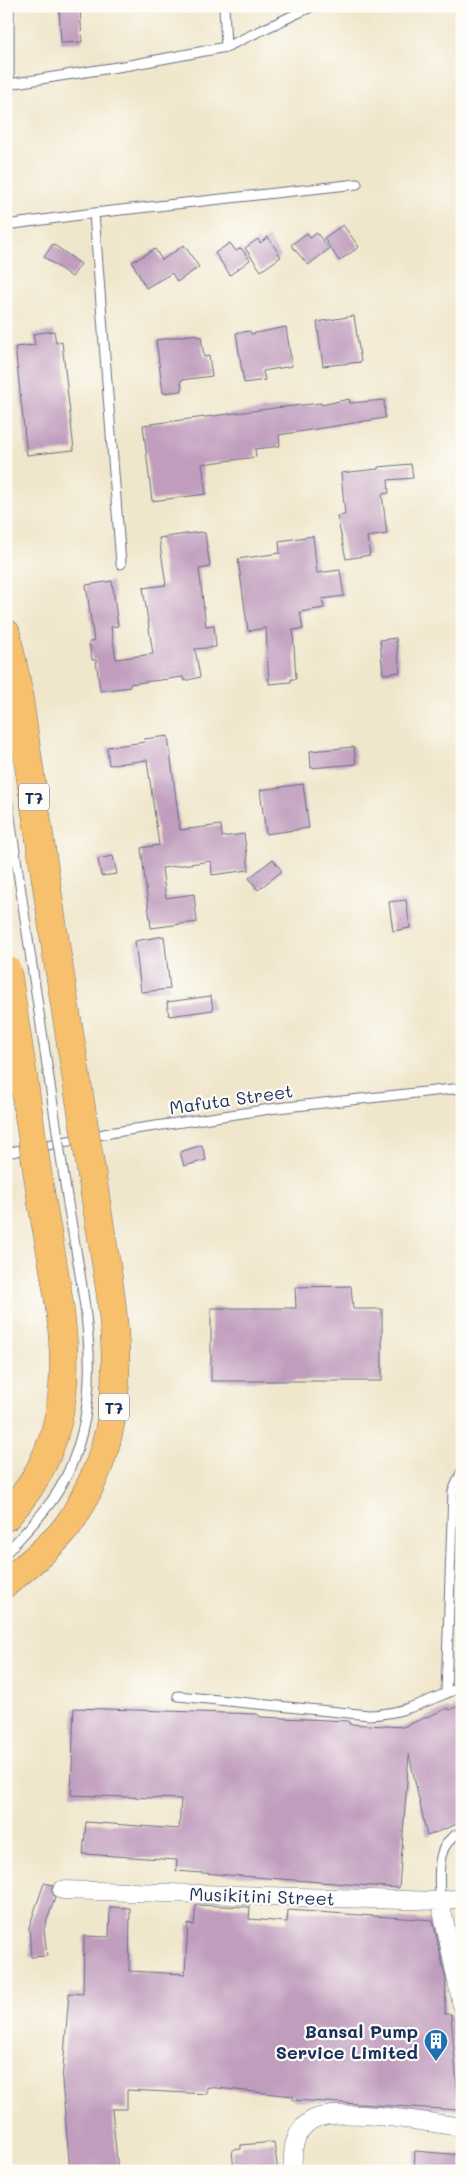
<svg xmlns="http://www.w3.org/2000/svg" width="468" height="2177" font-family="Mali,sans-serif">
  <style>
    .building { fill: #c09cbd }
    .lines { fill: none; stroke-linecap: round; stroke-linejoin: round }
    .lane-casing { stroke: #666f84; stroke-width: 11 }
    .street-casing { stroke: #666f84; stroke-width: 19 }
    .highway-casing { stroke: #666f84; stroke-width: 29 }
    .lane { stroke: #fff; stroke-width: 9 }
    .street { stroke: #fff; stroke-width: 18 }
    .highway { stroke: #f7c06c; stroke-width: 28 }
    .lane-bridge-casing { stroke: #666f84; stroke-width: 11; stroke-linecap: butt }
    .highway-bridge-casing { stroke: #666f84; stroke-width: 29; stroke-linecap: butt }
    .lane-bridge { stroke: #fff; stroke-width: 9 }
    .highway-bridge { stroke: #f7c06c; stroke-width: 28 }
    .labels { text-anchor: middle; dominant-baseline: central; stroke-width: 4.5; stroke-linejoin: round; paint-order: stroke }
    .shield { fill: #fdfcf7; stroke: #5f6c8c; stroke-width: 1 }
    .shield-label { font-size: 16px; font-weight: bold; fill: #1b2f5e }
    .street-label { font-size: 18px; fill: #1b2f5e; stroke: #fdfcf7 }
    .poi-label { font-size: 18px; font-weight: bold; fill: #1b2f5e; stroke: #fdfcf7; text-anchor: end }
  </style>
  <rect width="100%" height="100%" fill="#fdfcf7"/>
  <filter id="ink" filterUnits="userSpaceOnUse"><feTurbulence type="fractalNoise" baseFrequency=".02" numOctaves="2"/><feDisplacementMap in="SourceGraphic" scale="10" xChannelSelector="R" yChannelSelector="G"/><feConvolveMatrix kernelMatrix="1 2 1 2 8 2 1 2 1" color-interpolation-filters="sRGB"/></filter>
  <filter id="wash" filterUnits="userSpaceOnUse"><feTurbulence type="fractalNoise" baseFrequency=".0096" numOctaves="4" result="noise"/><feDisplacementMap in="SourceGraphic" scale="20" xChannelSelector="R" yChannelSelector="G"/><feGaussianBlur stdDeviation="1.12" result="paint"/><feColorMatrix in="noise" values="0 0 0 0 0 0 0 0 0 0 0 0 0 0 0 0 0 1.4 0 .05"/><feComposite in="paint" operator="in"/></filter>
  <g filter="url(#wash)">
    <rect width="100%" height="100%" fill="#f0e6cb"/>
    <g id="blocks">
      <path class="building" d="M 59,6 L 80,6 L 82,42 L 61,43 Z
        M 343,225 L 359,247 L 339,261 L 324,238 Z
        M 307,233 L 310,238 L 317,233 L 329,249 L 308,265 L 291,245 Z
        M 268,237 L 281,257 L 261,271 L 245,248 L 258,239 L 260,243 Z
        M 230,243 L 236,251 L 241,248 L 250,260 L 230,275 L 215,253 Z
        M 53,244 L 81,264 L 72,277 L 44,257 Z
        M 184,245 L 199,267 L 177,282 L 172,273 L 146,288 L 132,262 L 155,249 L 162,260 Z
        M 354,316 L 361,362 L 323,366 L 317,322 Z
        M 286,327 L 292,366 L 263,371 L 265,380 L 244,383 L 236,333 L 250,331 L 251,334 Z
        M 54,331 L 56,343 L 62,342 L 74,450 L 27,455 L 15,347 L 35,345 L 33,334 Z
        M 197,334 L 197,337 L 201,336 L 204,357 L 209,356 L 212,376 L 181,380 L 182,391 L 163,393 L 156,340 Z
        M 349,399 L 350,403 L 384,400 L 385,418 L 279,435 L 280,446 L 255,449 L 256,457 L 202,464 L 206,494 L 152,501 L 143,425 L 275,408 L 321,403 L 321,405 Z
        M 411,464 L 413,478 L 388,480 L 389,493 L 382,494 L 387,534 L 367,537 L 370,555 L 346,559 L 337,516 L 345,515 L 341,473 L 378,469 L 378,467 Z
        M 200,532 L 205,533 L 210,567 L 199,569 L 206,626 L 214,625 L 216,647 L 195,649 L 200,677 L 184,681 L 183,677 L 130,684 L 130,687 L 100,691 L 96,660 L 92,660 L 89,642 L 94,641 L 86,585 L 112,581 L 118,626 L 111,627 L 116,659 L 153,654 L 143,588 L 166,585 L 159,538 Z
        M 313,536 L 317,573 L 340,570 L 344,596 L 322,599 L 324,608 L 300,612 L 303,629 L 293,630 L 296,679 L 291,679 L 291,682 L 269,684 L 266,628 L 248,631 L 238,559 L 280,553 L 279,541 Z
        M 396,638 L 400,672 L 383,674 L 380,640 Z
        M 168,736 L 180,830 L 221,825 L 222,837 L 244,834 L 249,870 L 212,875 L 211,861 L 162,868 L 166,898 L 194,894 L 197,922 L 151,928 L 141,848 L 159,845 L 147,760 L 109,765 L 107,747 L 145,742 L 144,739 Z
        M 354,747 L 356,764 L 311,768 L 310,751 Z
        M 303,784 L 309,828 L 266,834 L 260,790 Z
        M 113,856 L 117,874 L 101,876 L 98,859 Z
        M 273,859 L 282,871 L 258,890 L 249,878 Z
        M 406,900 L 410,928 L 393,931 L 389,902 Z
        M 164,936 L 170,989 L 141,992 L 135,941 Z
        M 211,996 L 213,1010 L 169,1016 L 167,1002 Z
        M 202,1145 L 206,1160 L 184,1166 L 180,1152 Z
        M 351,1286 L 353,1309 L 382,1309 L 382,1381 L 211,1381 L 211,1308 L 296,1308 L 295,1287 Z
        M 462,1705 L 462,1822 L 427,1836 L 409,1754 L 399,1888 L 176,1871 L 177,1860 L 83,1854 L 86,1822 L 179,1829 L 181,1799 L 71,1795 L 74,1708 L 257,1714 L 261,1717 L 349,1721 L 349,1724 L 403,1727 L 448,1708 L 449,1710 Z
        M 44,1883 L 53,1885 L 51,1890 L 55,1898 L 44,1929 L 47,1956 L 31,1957 L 29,1927 Z
        M 196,1905 L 250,1907 L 249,1919 L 287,1922 L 288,1910 L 433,1920 L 446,1980 L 445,2014 L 451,2014 L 459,2110 L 293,2100 L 293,2096 L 207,2087 L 207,2094 L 127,2090 L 127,2109 L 112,2109 L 118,2171 L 70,2171 L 62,2081 L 69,1993 L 83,1994 L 84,1936 L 109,1937 L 110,1907 L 130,1908 L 129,1971 L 185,1974 L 188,1924 L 194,1925 Z
        M 274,2142 L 278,2171 L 234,2171 L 232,2150 L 241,2149 L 241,2145 Z
        M 415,2151 L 462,2155 L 462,2171 L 414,2171 Z"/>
    </g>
  </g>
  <g filter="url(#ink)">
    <use href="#blocks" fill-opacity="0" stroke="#666f84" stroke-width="1"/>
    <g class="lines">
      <defs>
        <path id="lane" d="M 224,6 L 226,47
          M 9,84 L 130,65 L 226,47 L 313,6
          M 6,107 L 9,84 L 9,6
          M 94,213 L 121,564
          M 6,225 L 94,213 L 357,184
          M 6,791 L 32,966
          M 6,1153 L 115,1132 L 277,1108 L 462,1088
          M 6,1553 C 25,1532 46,1512 60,1488 C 112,1397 82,1295 67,1197
          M 446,1693 L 453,1491 L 462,1471
          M 178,1696 L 369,1715 C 405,1714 430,1699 462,1687
          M 440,1901 C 440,1876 433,1843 462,1832"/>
        <path id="street" d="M 62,1890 L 440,1901 L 462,1898
          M 440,1901 L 462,2005
          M 293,2171 C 292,2151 293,2131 312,2120 C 336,2106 431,2123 462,2127"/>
        <path id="highway" d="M 6,633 L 16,679 L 58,962
          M 6,1517 C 93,1424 61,1315 42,1203
          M 6,1583 C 24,1568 44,1552 60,1535 C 72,1522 81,1505 88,1490 C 136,1397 110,1293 95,1195"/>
      </defs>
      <use href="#lane" class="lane-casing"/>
      <use href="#street" class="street-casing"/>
      <use href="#highway" class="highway-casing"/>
      <use href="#lane" class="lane"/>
      <use href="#street" class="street"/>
      <use href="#highway" class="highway"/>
      <defs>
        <path id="lane-bridge" d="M 32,966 L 67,1197"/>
        <path id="highway-bridge" d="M 58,962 L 95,1195
          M 7,970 L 42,1203"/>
      </defs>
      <use href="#lane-bridge" class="lane-bridge-casing"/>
      <use href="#highway-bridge" class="highway-bridge-casing"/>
      <use href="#lane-bridge" class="lane-bridge"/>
      <use href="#highway-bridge" class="highway-bridge"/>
    </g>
  </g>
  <defs>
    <symbol id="building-pin" viewBox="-11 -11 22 30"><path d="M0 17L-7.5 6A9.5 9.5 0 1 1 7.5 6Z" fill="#1f6fb2" stroke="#fdfcf7"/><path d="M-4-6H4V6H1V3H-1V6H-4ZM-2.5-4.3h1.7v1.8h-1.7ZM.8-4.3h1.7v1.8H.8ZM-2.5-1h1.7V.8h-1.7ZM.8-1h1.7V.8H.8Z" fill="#fff"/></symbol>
  </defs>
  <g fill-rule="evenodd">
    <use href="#building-pin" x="422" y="2027" width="28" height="38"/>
  </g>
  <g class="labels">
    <g class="shield">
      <rect x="19" y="783.5" width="30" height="27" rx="4"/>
      <rect x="99" y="1393.5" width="30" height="27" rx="4"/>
    </g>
    <g class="shield-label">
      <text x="34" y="797">T7</text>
      <text x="114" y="1407">T7</text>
    </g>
    <g class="street-label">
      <text transform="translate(231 1099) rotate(-8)">Mafuta Street</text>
      <text transform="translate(262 1896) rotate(2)">Musikitini Street</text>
    </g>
    <g class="poi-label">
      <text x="418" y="2031">Bansal Pump<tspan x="418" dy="21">Service Limited</tspan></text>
    </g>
  </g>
  <rect width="468" height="2177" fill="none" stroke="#fdfcf7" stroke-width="25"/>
</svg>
